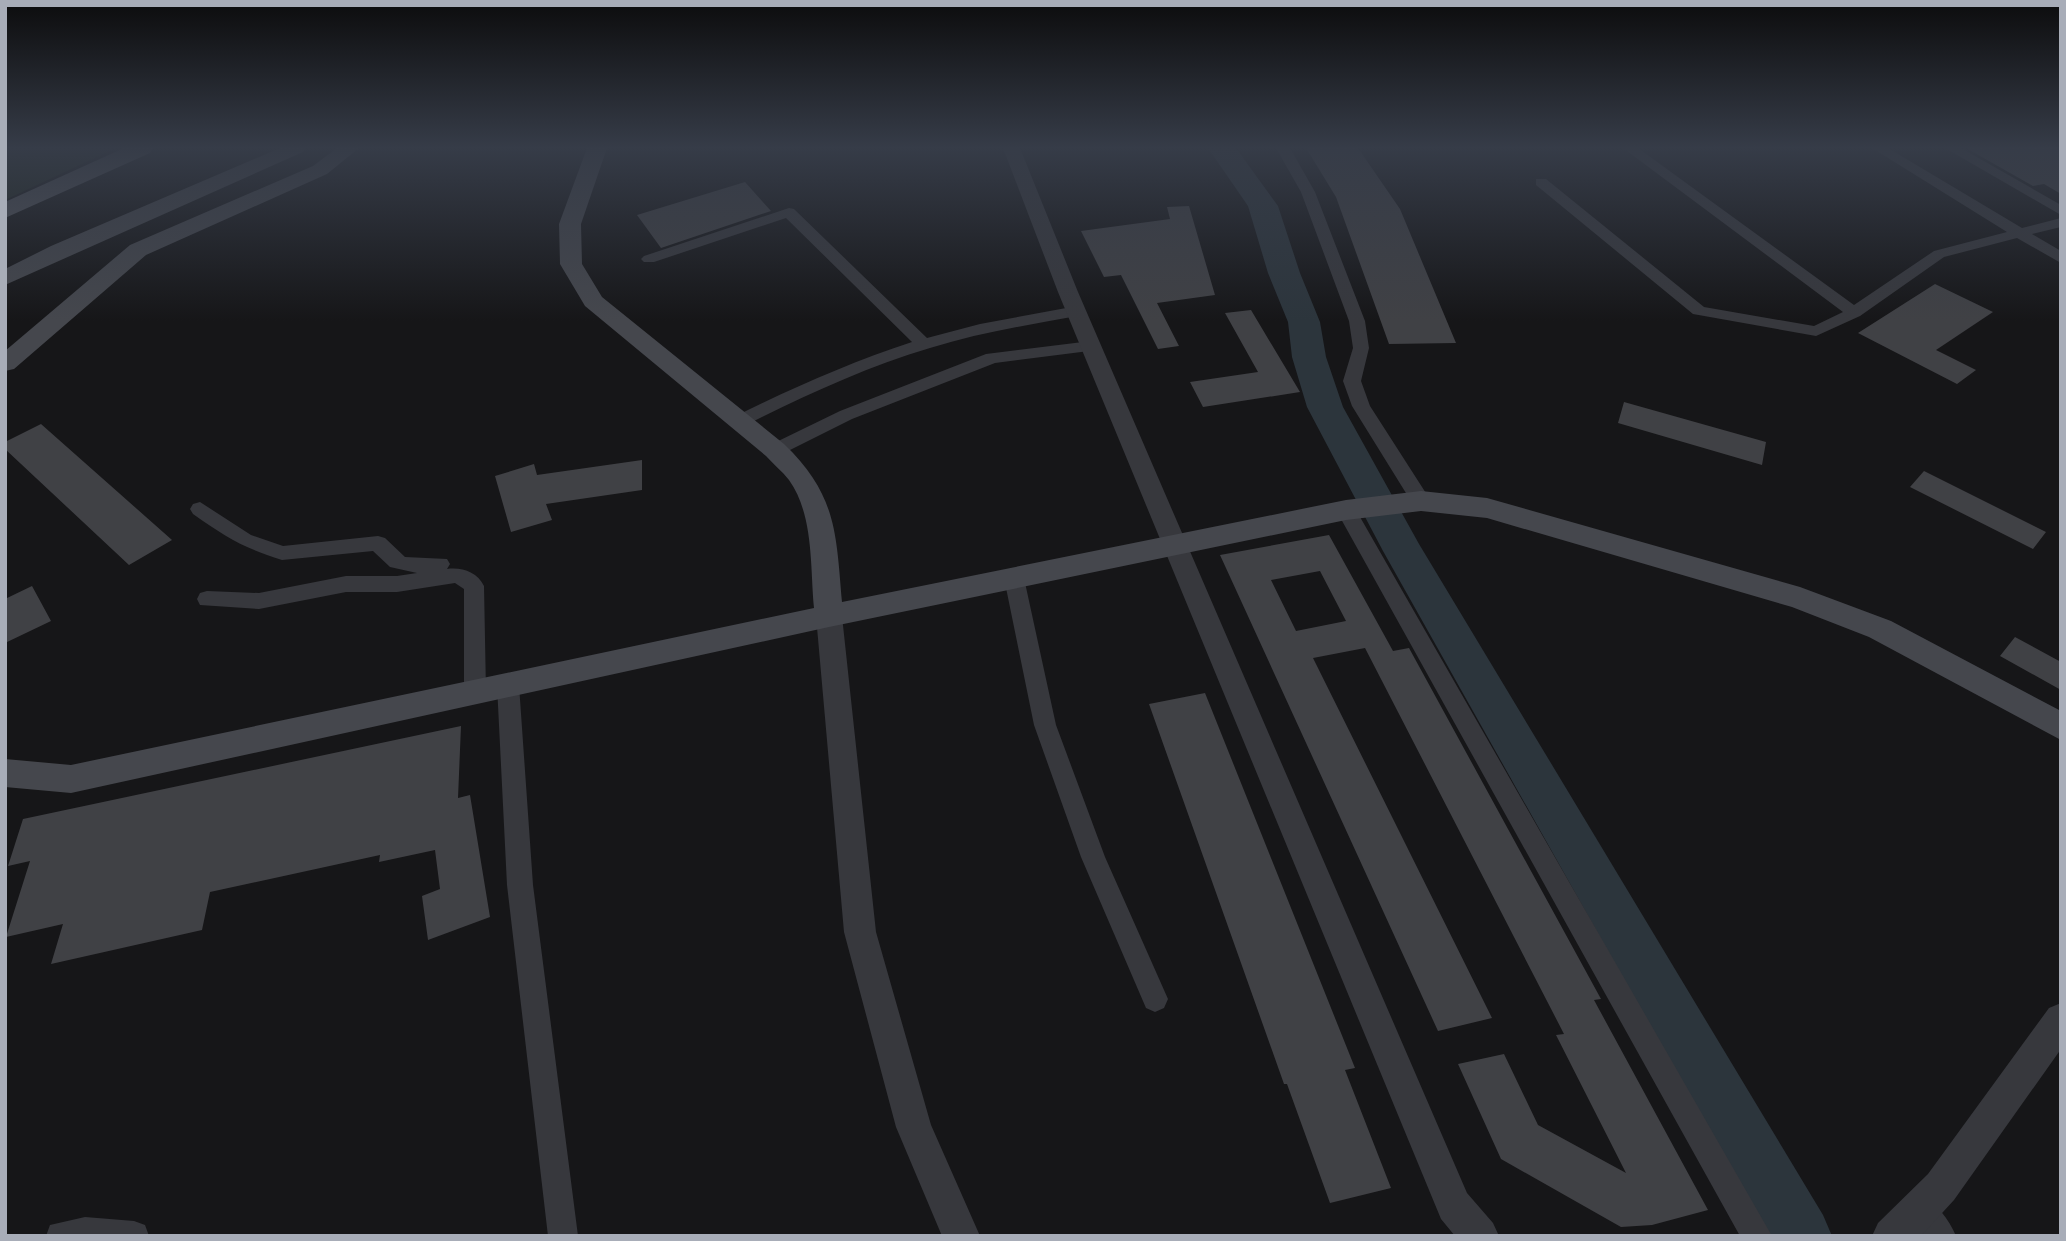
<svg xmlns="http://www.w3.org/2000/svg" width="2066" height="1241" font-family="'Titillium Web',sans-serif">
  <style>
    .green { fill: #1e261f }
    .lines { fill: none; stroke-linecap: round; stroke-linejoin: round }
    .river { fill: #2c353c; fill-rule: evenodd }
    .building { fill: #404145; fill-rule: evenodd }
    .minor { fill: #37383d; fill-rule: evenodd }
    .tertiary { fill: #37383d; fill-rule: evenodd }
    .secondary { fill: #45474d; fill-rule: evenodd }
    .primary { fill: #53555c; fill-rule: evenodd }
  </style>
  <rect width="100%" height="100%" fill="#161618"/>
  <path class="green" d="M 5,148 L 116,148 L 5,200 Z"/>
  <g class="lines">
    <path class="river" d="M 1208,148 L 1236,148 L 1278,206 L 1300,273 L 1320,322 L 1326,357 L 1343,407 L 1419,544 L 1823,1215 L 1832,1236 L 1768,1236 L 1383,551 L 1307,407 L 1292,357 L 1288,322 L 1268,273 L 1248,206 Z"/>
  </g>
  <path class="building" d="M 1306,148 L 1358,148 L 1400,209 L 1456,343 L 1389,344 L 1336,197 Z
    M 1966,148 L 2061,148 L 2061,194 L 2044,184 L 2033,186 Z
    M 745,182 L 771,211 L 661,248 L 637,215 Z
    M 1189,206 L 1215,295 L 1157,303 L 1179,346 L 1158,349 L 1121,275 L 1104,277 L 1081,231 L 1170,219 L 1167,207 Z
    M 1935,284 L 1993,312 L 1936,350 L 1976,370 L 1957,384 L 1858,333 Z
    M 1251,310 L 1300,392 L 1203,407 L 1190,382 L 1258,372 L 1225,313 Z
    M 1624,402 L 1766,442 L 1762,465 L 1618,423 Z
    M 41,424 L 172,540 L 129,565 L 5,449 L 5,442 Z
    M 642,460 L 642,490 L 546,504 L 552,520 L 511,532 L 495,476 L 534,464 L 537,475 Z
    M 1924,471 L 2046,532 L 2033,549 L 1910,487 Z
    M 1329,535 L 1393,651 L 1409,648 L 1601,999 L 1594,1000 L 1708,1210 L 1652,1225 L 1621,1227 L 1501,1159 L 1458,1064 L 1504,1054 L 1538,1125 L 1626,1173 L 1556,1035 L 1564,1034 L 1365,648 L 1313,658 L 1492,1018 L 1438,1031 L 1220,555 ZM 1320,571 L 1346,621 L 1296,631 L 1271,580 Z
    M 32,586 L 51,621 L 5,643 L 5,599 Z
    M 2015,637 L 2061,662 L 2061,690 L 2000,656 Z
    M 1205,693 L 1355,1068 L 1345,1070 L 1391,1188 L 1330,1203 L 1287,1084 L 1284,1084 L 1149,704 Z
    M 461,726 L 458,798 L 470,795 L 490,917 L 428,940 L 422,896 L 440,889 L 435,850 L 379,862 L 380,855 L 210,892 L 202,930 L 51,964 L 63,924 L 6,937 L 30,861 L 8,866 L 23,819 Z"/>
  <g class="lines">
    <path class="minor" d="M 1276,148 L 1290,148 L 1315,192 L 1365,321 L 1369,348 L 1361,381 L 1370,406 L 1431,501 L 1428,506 L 1414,506 L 1352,406 L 1343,381 L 1353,348 L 1349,321 L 1301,192 Z
      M 1623,148 L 1638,148 L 1854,305 L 1934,251 L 2007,232 L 1872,148 L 1888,148 L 2022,228 L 2061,218 L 2061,227 L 2032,234 L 2061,251 L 2061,263 L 2017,238 L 1944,257 L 1860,316 L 1816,336 L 1693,314 L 1536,185 L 1536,179 L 1546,179 L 1704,307 L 1814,326 L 1843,312 Z
      M 1945,148 L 1961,148 L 2061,205 L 2061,215 Z
      M 789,208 L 794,209 L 927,338 L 980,324 L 1077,306 L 1085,311 L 1077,316 C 1028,325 978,333 930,348 C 866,367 806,395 746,425 L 734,425 L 731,421 L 734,417 C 792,388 851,362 912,342 L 786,218 L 654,262 L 644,262 L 641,259 L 644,256 Z
      M 1091,341 L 1097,342 L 1099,346 L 1097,350 L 995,363 L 852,419 L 782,454 L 768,454 L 766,450 L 768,446 L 840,411 L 986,354 Z
      M 200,502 L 251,535 L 283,546 L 378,536 L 385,538 L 405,557 L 447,559 L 450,564 L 447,569 C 462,567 477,572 484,586 L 486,692 L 483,698 L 475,701 L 467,698 L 464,692 L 464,589 L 455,583 L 397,592 L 346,592 L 259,609 L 200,605 L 197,599 L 200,593 L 207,591 L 259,593 L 346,576 L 397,576 L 417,573 L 390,567 L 373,551 L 282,560 C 243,548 226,537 193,514 L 190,509 L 193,504 Z
      M 1346,503 L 1353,505 L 1356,510 L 1772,1236 L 1740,1236 L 1336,510 L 1339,505 Z
      M 1014,570 L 1021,573 L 1024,578 L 1056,725 L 1105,857 L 1168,999 L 1164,1008 L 1155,1012 L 1146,1008 L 1081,857 L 1034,725 L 1004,578 L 1007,573 Z
      M 508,676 L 516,679 L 519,685 L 533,885 L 578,1236 L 548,1236 L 507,885 L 497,685 L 500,679 Z
      M 1919,1195 C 1936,1202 1949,1219 1956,1236 L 1921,1236 L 1908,1221 L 1904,1210 L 1908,1199 Z
      M 85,1217 L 134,1221 L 145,1225 L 149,1236 L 46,1236 L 50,1225 Z"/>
    <path class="tertiary" d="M 1003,148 L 1020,148 L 1078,292 L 1467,1193 L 1493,1223 L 1499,1236 L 1455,1236 L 1441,1219 L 1058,292 Z
      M 829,606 L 838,609 L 842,616 L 876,932 L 931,1125 L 980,1236 L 942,1236 L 896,1127 L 844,932 L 816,616 L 820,609 Z
      M 2061,1003 L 2061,1049 L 1954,1200 L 1921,1236 L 1872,1236 L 1878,1223 L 1928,1174 L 2049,1008 Z"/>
    <path class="secondary" d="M 280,148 L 306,148 L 303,152 L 5,285 L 5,269 L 51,246 Z
      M 337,148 L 359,148 L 327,174 L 146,255 L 14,369 L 5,371 L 5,351 L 130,245 L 313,166 Z
      M 587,148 L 607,148 L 581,224 L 582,264 L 602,297 L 784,444 C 837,495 836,533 842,602 L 1346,500 L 1421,491 L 1487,498 L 1800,587 L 1891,621 L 2061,711 L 2061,740 L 1869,637 L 1792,607 L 1487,518 L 1421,511 L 1346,520 L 829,627 L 71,793 L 5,787 L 5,759 L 71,765 L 814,608 C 810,567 814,515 789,480 C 782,471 773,464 766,456 L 585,306 L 560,264 L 559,224 Z"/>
    <path class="primary" d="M 124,148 L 153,148 L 150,153 L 5,218 L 5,202 Z"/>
  </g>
  <linearGradient id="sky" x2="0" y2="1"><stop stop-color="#0c0c0d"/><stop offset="0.46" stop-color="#363c48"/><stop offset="1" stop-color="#363c48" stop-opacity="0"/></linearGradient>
  <rect width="2066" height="321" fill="url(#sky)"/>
  <rect width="2066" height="1241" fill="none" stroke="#a8adb8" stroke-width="14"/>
</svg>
